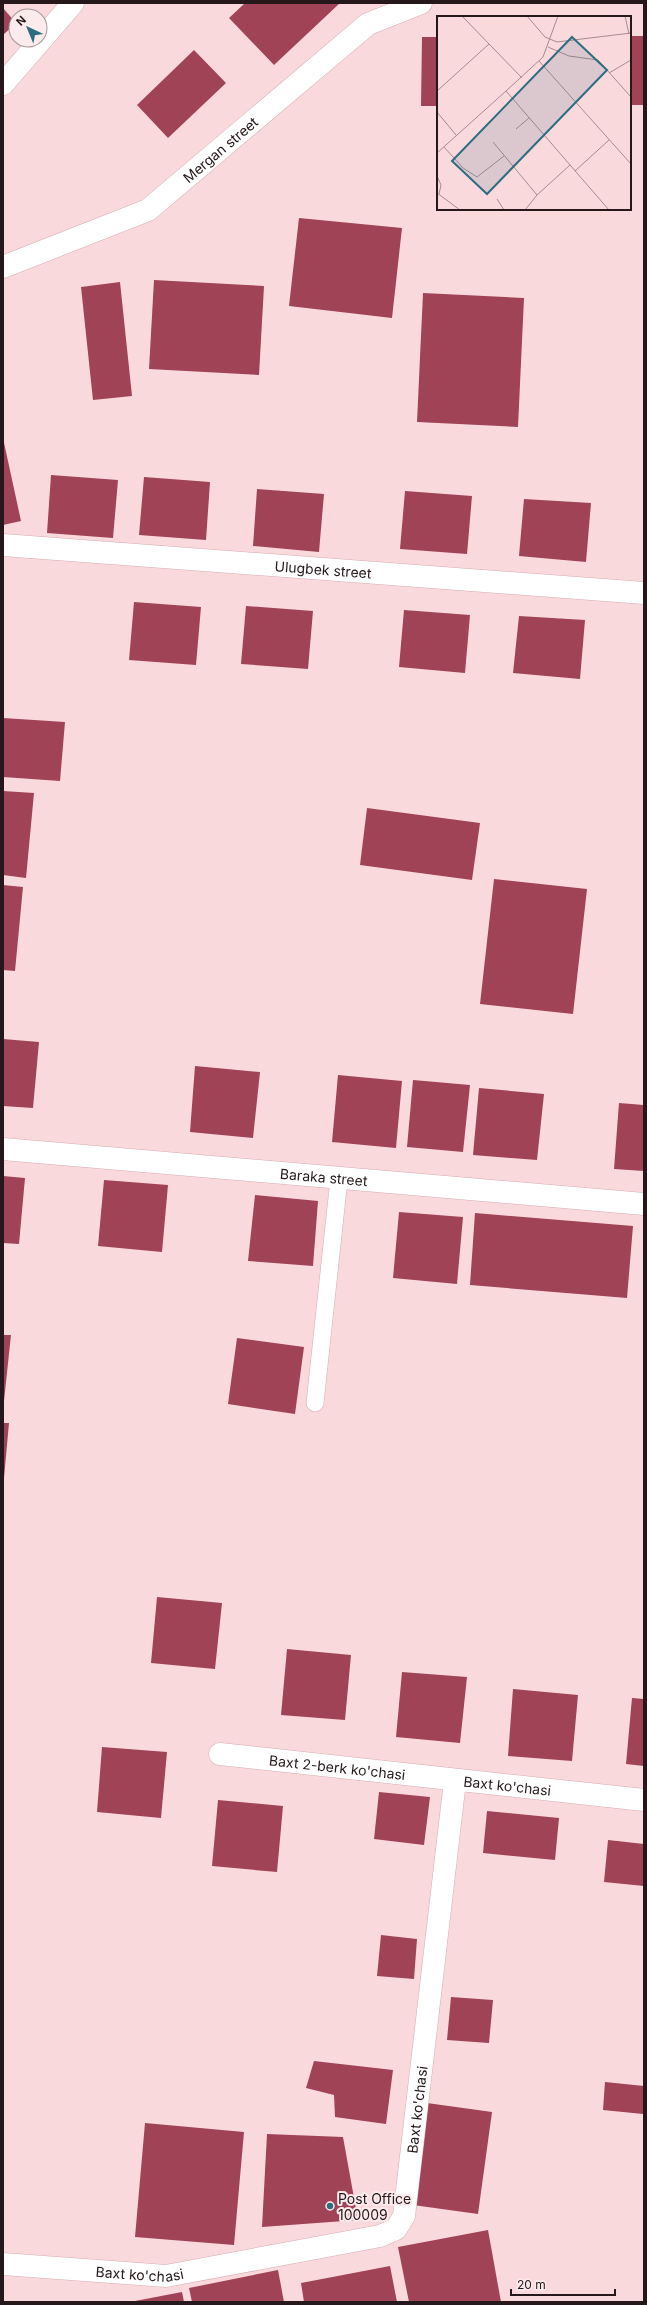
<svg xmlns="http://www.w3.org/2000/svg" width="647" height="2305" font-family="Inter,sans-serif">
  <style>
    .building { fill: #a04356 }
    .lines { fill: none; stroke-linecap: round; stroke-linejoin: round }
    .service-casing { stroke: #d5adb2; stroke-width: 18 }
    .minor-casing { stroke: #d5adb2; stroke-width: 23 }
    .secondary-casing { stroke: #d5adb2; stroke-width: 23 }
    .service { stroke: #fff; stroke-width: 17 }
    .minor { stroke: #fff; stroke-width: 22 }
    .secondary { stroke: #fff; stroke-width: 22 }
    .poi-dot { fill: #2c6e81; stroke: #fcebed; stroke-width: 1.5 }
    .labels { text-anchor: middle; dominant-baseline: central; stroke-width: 4; stroke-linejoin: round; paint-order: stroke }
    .street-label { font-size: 14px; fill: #26181a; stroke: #fcebed }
    .poi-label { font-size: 14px; fill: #26181a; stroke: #fcebed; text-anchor: start }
    .inset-road { fill: none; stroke: #a58c8f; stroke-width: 1 }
    .view { fill: #2c6e81; fill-opacity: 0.15; stroke: #2c6e81; stroke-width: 2 }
    .inset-edge { fill: none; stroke: #26181a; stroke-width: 2 }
  </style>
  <rect width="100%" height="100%" fill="#fad9dd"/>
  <path class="building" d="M 245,3 L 340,3 L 274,65 L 229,18 Z
    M 3,8 L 16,23 L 3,35 Z
    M 630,36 L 644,36 L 644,105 L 630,105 Z
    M 422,37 L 438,37 L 438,106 L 421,106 Z
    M 194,50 L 226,83 L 168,138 L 137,105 Z
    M 299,218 L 402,228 L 392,318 L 289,306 Z
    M 154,280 L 264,286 L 259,375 L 149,369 Z
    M 120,282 L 132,396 L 93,400 L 81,287 Z
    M 423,293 L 524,298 L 518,427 L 417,422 Z
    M 3,438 L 21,521 L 3,525 Z
    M 51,475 L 118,480 L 113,538 L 47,533 Z
    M 144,477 L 210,482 L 206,540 L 139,535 Z
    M 257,489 L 324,494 L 319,552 L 253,546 Z
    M 405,491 L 472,496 L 467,554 L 400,549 Z
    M 524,499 L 591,503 L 586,562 L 519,556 Z
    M 134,602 L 201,607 L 196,665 L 129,660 Z
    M 246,606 L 313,611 L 308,669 L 241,664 Z
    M 404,610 L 470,615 L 465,673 L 399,667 Z
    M 519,616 L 585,620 L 580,679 L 513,673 Z
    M 3,718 L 65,722 L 60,781 L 3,777 Z
    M 3,791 L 34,793 L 26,878 L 3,875 Z
    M 367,808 L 480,823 L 472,880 L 360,865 Z
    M 494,879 L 587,889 L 573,1014 L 480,1004 Z
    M 3,885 L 23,887 L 15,971 L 3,970 Z
    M 3,1039 L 39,1042 L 33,1108 L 3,1106 Z
    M 195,1066 L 260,1072 L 253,1138 L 190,1132 Z
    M 338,1075 L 402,1081 L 396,1148 L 332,1142 Z
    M 413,1080 L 470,1085 L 463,1152 L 407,1147 Z
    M 479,1088 L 544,1094 L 537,1160 L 473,1155 Z
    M 619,1103 L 644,1105 L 644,1171 L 614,1169 Z
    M 3,1176 L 25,1178 L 19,1244 L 3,1243 Z
    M 104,1180 L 168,1185 L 162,1252 L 98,1246 Z
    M 255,1195 L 318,1201 L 313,1266 L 248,1261 Z
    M 399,1212 L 463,1217 L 457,1284 L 393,1278 Z
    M 475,1213 L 633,1226 L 627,1298 L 470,1285 Z
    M 3,1335 L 11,1335 L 4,1401 L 3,1401 Z
    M 237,1338 L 304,1347 L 295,1414 L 228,1404 Z
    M 3,1423 L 9,1423 L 4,1478 L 3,1478 Z
    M 157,1597 L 222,1603 L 215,1669 L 151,1663 Z
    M 287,1649 L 351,1655 L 345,1720 L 281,1715 Z
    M 402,1672 L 467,1677 L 460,1743 L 396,1737 Z
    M 513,1689 L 578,1695 L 572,1761 L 508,1756 Z
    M 632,1698 L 644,1699 L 644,1766 L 626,1764 Z
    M 102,1747 L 167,1752 L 161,1818 L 97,1812 Z
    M 379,1792 L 430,1797 L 424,1845 L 374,1839 Z
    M 218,1800 L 283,1806 L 277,1872 L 212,1866 Z
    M 487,1811 L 559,1818 L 555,1860 L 483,1853 Z
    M 608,1840 L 644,1844 L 644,1886 L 604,1882 Z
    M 381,1935 L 417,1939 L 414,1979 L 377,1976 Z
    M 451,1997 L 493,2000 L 489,2043 L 447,2040 Z
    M 314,2061 L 393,2070 L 386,2124 L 335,2117 L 334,2095 L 306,2088 Z
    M 605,2082 L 644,2086 L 643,2114 L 603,2110 Z
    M 427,2103 L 492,2112 L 478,2214 L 413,2205 Z
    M 145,2123 L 244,2132 L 234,2245 L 135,2237 Z
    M 267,2134 L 343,2137 L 358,2220 L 262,2227 Z
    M 488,2230 L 501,2302 L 409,2302 L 398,2247 Z
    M 390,2266 L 397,2302 L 304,2302 L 301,2283 Z
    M 278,2270 L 284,2302 L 192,2302 L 189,2288 Z
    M 182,2292 L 184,2302 L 135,2302 L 135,2301 Z"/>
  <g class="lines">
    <defs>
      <path id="service" d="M 315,1403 L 339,1179"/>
      <g id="minor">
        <path d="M 3,84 L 73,3"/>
        <path id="s1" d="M 3,267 L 148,210 L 368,24 L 421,3"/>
        <path id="s2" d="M 3,545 L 644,593"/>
        <path id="s3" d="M 220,1754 L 644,1800"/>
        <path id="s4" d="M 3,2264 L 166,2276 L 380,2236 L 396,2229 L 404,2216 L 455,1781"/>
      </g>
      <g id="secondary">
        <path id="s5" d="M 3,1149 L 644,1204"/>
      </g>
    </defs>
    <use href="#service" class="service-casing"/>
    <use href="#minor" class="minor-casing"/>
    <use href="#secondary" class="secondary-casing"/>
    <use href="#service" class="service"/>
    <use href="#minor" class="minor"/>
    <use href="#secondary" class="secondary"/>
  </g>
  <circle class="poi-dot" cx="330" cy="2206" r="4"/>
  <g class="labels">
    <g class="street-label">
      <text stroke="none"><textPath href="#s1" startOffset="250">Mergan street</textPath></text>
      <text stroke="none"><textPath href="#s2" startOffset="321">Ulugbek street</textPath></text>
      <text stroke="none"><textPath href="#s5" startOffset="322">Baraka street</textPath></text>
      <text stroke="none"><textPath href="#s3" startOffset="118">Baxt 2-berk ko'chasi</textPath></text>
      <text stroke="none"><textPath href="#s3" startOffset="289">Baxt ko'chasi</textPath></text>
      <text stroke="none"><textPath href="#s4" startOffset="521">Baxt ko'chasi</textPath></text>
      <text stroke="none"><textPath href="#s4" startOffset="137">Baxt ko'chasi</textPath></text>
    </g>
    <g class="poi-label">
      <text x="338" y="2198">Post Office<tspan x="338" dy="16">100009</tspan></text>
    </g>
  </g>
  <g transform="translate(437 16)">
    <rect width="194" height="194" fill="#fad9dd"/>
    <path class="inset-road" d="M 25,0 L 85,62M 90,0 L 108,21 L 120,26 L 194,17M 121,0 L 106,41 L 69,75 L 172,194M 188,0 L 192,18M 111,31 L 132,40 L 161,44 L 194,81M 102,45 L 194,148M 172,57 L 194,44M 0,75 L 52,28M 0,96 L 19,119M 79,113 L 92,102M 56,126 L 100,179M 7,131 L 26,152 L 40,161 L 67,140M 0,137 L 69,75M 138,155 L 172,124M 0,160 L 4,169 L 2,178M 0,177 L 23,194M 60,183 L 67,194M 88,194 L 100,179 L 133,149"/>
    <path class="view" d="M 135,21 L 170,54 L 50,178 L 15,145 Z"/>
    <rect width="194" height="194" class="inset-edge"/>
  </g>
  <rect width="647" height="2305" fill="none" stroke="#26181a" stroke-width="8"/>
  <g transform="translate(28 28) rotate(316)"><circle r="19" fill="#fcebed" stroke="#a69799"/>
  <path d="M0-3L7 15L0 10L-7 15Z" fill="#2c6e81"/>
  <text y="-6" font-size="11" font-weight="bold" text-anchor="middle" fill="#26181a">N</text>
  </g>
  <path d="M511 2289v6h104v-6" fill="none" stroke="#26181a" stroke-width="2"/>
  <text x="517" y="2289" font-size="12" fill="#26181a" stroke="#fcebed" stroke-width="3" paint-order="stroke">20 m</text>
</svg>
